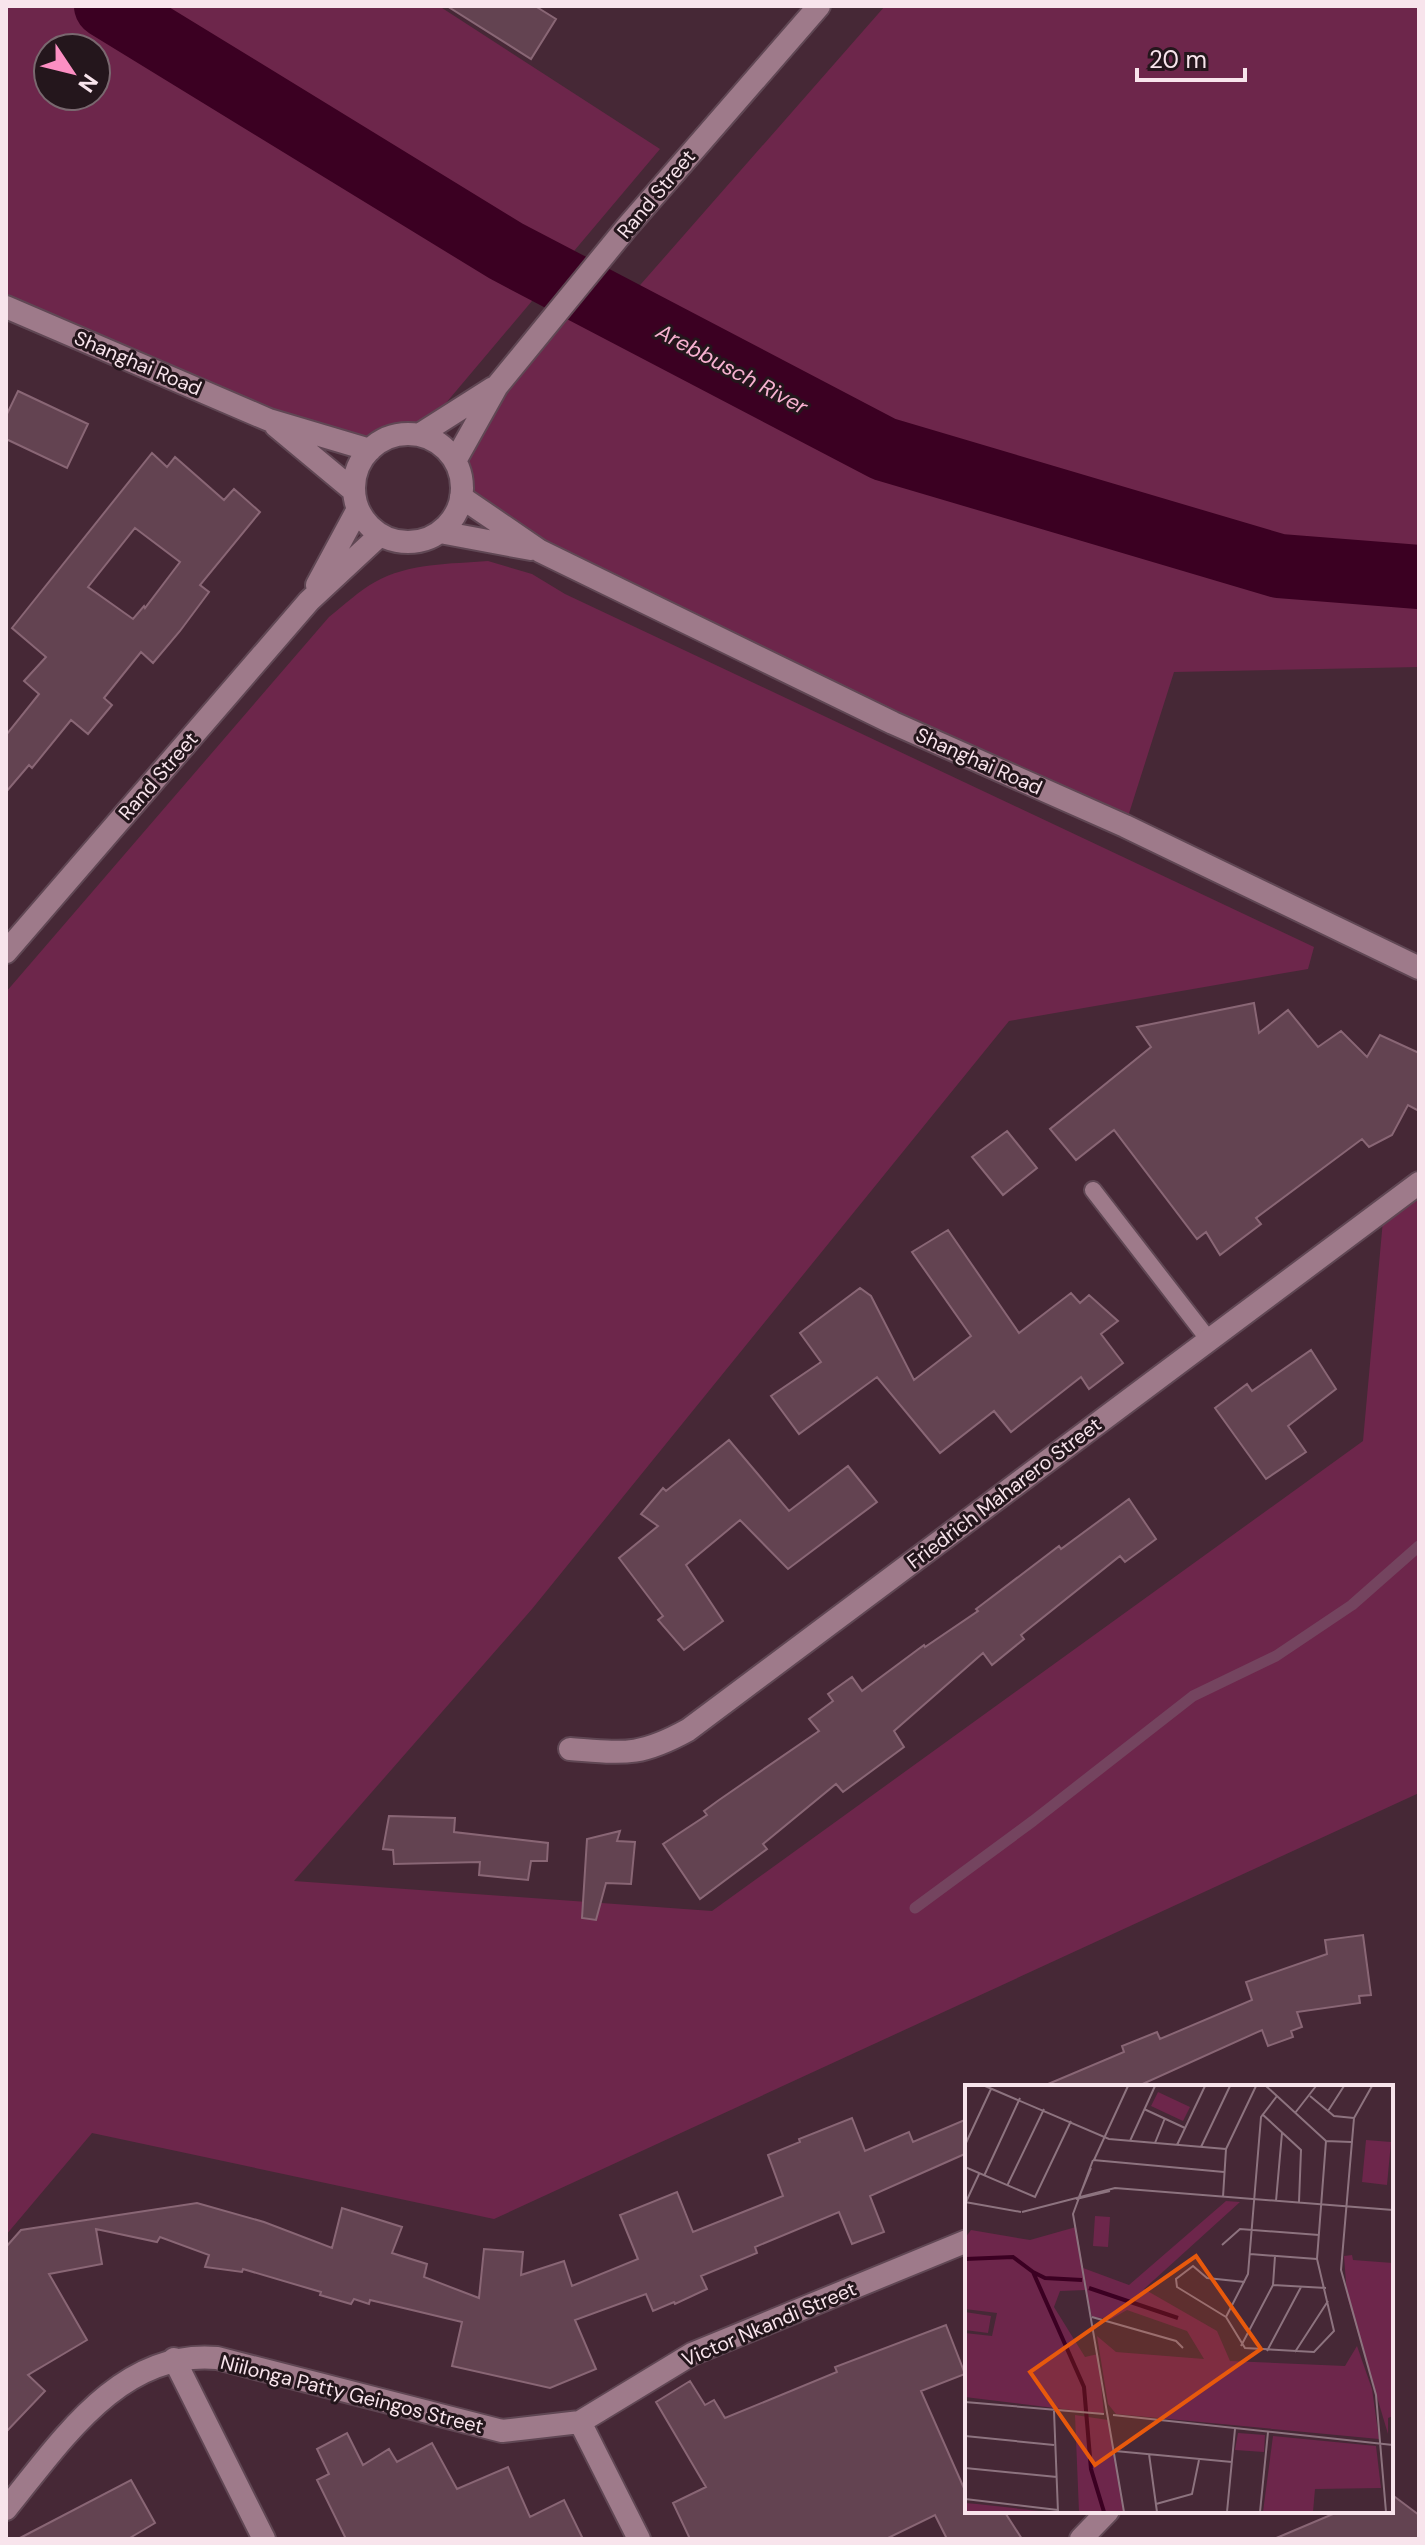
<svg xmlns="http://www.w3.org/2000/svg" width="1425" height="2545" font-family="'DM Sans',sans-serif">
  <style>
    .green { fill: #6d264b; fill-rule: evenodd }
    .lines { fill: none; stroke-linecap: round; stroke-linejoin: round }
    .stream { stroke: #74445f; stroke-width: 11 }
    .river { stroke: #3b0022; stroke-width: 64 }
    .building { fill: #634351; stroke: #896675; stroke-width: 2; fill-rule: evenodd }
    .service-casing { stroke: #604754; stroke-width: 20 }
    .minor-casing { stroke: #604754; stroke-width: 26 }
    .tertiary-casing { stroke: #604754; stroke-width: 26 }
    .service { stroke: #9e7a8a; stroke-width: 16 }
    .minor { stroke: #9e7a8a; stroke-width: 22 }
    .tertiary { stroke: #9e7a8a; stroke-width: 22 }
    .labels { text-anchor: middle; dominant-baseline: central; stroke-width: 6; stroke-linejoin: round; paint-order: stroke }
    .street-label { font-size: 20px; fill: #f8e4ec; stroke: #24161c }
    .water-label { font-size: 22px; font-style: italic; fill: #f7b1d0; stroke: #24161c }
    .inset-river { fill: none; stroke: #3b0022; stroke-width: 4 }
    .inset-road { fill: none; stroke: #8d737f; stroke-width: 2 }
    .view { fill: #e8590c; fill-opacity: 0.15; stroke: #e8590c; stroke-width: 4 }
    .inset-edge { fill: none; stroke: #f8e4ec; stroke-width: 4 }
  </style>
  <rect width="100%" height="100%" fill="#462836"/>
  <path class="green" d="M 6,6 L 439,6 L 660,149 L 419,435 L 393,437 L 370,450 L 6,307 ZM 48,48 L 96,48 L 96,96 L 48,96 Z
    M 885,6 L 1419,6 L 1419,573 L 1278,562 L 1044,492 L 878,437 L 630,305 L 634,292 Z
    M 580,290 L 884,449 L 1279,566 L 1419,577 L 1419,667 L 1174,672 L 1125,826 L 540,551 L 461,497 L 455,461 Z
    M 488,561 L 532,574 L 565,594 L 1314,947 L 1308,969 L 1009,1021 L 532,1609 L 294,1881 L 712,1911 L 1363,1441 L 1384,1209 L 1419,1183 L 1419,1793 L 494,2219 L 92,2133 L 6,2235 L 6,992 L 329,617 C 344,605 359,591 375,582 C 408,563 451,564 488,561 Z"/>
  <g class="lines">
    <path class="stream" d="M 915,1908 L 1033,1821 L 1193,1696 L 1276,1656 L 1352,1605 L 1419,1546"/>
    <path class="river" d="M 106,6 L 506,251 L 884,449 L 1279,566 L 1419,577"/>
  </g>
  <path class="building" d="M 447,6 L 535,6 L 556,19 L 531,59 Z
    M 18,391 L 88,424 L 67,468 L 6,439 L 6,416 Z
    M 152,453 L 167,467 L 175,457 L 224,500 L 234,489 L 260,512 L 200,585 L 209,592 L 180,631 L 153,663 L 141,652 L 104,698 L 112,705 L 88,734 L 71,720 L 32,768 L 29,765 L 6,792 L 6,735 L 39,694 L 24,681 L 46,657 L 12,628 ZM 135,528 L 180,562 L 145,608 L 144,606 L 133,619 L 88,587 Z
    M 1254,1003 L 1259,1033 L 1288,1010 L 1318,1047 L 1341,1031 L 1367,1057 L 1380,1035 L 1419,1053 L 1419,1111 L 1408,1105 L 1392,1135 L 1369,1147 L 1362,1139 L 1256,1218 L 1261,1224 L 1220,1255 L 1206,1232 L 1197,1239 L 1114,1130 L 1076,1160 L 1050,1129 L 1151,1047 L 1137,1027 Z
    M 1007,1131 L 1037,1168 L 1003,1195 L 972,1157 Z
    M 948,1230 L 1019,1333 L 1071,1293 L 1080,1303 L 1089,1295 L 1118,1321 L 1101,1334 L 1123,1363 L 1089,1389 L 1081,1377 L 1011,1432 L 994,1411 L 940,1453 L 877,1377 L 799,1434 L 771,1396 L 821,1362 L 800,1333 L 860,1288 L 871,1296 L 914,1380 L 971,1336 L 912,1252 Z
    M 1311,1350 L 1336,1389 L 1288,1426 L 1306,1452 L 1266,1479 L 1215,1408 L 1247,1384 L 1252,1391 Z
    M 729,1440 L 789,1511 L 848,1466 L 877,1502 L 788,1569 L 740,1520 L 686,1565 L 723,1621 L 684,1650 L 658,1620 L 663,1616 L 619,1558 L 658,1526 L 641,1514 L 663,1488 L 666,1491 Z
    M 1129,1499 L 1156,1539 L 1125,1562 L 1120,1556 L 1021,1635 L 1024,1639 L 992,1665 L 983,1653 L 894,1731 L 904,1747 L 843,1792 L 836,1784 L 763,1844 L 767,1849 L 700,1899 L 663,1844 L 707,1815 L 704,1811 L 719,1800 L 819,1731 L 809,1719 L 833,1701 L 828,1694 L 852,1677 L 862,1691 L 924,1645 L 925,1647 L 978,1611 L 976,1609 L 1059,1546 L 1061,1549 Z
    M 389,1816 L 455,1818 L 454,1832 L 548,1843 L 547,1861 L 531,1861 L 528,1880 L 479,1875 L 480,1862 L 394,1864 L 393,1850 L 383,1849 Z
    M 620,1831 L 617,1841 L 635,1842 L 631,1884 L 606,1883 L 596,1920 L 582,1918 L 587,1839 Z
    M 1363,1935 L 1371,1995 L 1359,1996 L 1360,2003 L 1297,2012 L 1302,2027 L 1291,2031 L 1293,2037 L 1268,2046 L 1262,2030 L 1136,2087 L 1041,2087 L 1124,2052 L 1122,2046 L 1157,2032 L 1160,2039 L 1252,2000 L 1246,1982 L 1327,1954 L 1325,1940 Z
    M 852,2118 L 865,2151 L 909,2132 L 913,2142 L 967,2119 L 967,2153 L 870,2196 L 884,2232 L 852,2244 L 839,2212 L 755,2247 L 757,2253 L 701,2276 L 707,2289 L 675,2304 L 674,2302 L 653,2311 L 646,2294 L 575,2320 L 596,2369 L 550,2388 L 452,2366 L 462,2322 L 370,2300 L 369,2304 L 354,2299 L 351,2304 L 320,2295 L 321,2292 L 243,2269 L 242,2272 L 205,2267 L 209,2255 L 160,2237 L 157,2242 L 96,2229 L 102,2264 L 49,2274 L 87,2340 L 28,2375 L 45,2391 L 6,2432 L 6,2247 L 21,2230 L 197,2203 L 264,2222 L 332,2248 L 342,2208 L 402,2227 L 392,2253 L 427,2264 L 424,2277 L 479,2298 L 484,2249 L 523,2252 L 521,2275 L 564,2261 L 572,2286 L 638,2259 L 620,2215 L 677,2192 L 693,2232 L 783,2196 L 768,2155 L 800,2142 L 799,2139 Z
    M 946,2325 L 965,2374 L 921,2391 L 967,2495 L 967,2511 L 1004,2511 L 1022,2539 L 947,2539 L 935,2515 L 886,2539 L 690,2539 L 673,2503 L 706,2487 L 656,2402 L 690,2381 L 705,2405 L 714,2400 L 725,2418 L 837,2372 L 835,2367 Z
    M 347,2433 L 363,2465 L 389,2449 L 397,2462 L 432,2443 L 457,2489 L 508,2467 L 530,2517 L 564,2500 L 583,2539 L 346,2539 L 317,2480 L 329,2474 L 317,2449 Z
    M 131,2480 L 155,2523 L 128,2539 L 18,2539 Z
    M 1391,2494 L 1419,2515 L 1419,2539 L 1274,2539 L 1340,2511 L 1391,2511 Z"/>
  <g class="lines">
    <defs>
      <path id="service" d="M 1093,1190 L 1209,1340"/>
      <path id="minor" d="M 570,1749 C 624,1753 639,1757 688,1730 L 1419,1183
        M 174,2359 L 264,2539
        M 580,2422 L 692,2354 L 967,2241
        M 6,2509 C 60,2443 120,2349 217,2358 L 502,2431 L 580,2422 L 639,2539
        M 1081,2539 L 1108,2511"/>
      <path id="tertiary" d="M 6,307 L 269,420 L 370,450
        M 276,426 L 354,491
        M354 488a54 54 0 1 1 108 0a54 54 0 1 1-108 0Z
        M 419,435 L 493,388
        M 455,461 L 497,386 L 627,227 L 819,6
        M 461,497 L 540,551 L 893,723 L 1125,826 L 1419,968
        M 440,532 L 531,549
        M 317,585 L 358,509
        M 6,952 L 309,601 L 380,535"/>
    </defs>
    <use href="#service" class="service-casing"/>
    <use href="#minor" class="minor-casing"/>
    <use href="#tertiary" class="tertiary-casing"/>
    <use href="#service" class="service"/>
    <use href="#minor" class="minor"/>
    <use href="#tertiary" class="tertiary"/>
  </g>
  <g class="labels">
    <g class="street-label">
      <text transform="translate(656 194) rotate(-50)">Rand Street</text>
      <text transform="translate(138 363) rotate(23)">Shanghai Road</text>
      <text transform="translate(979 761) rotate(24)">Shanghai Road</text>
      <text transform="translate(158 776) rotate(-49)">Rand Street</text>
      <text transform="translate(1004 1493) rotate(-37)">Friedrich Maharero Street</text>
      <text transform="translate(769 2324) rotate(-23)">Victor Nkandi Street</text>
      <text transform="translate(352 2394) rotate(14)">Niilonga Patty Geingos Street</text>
    </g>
    <g class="water-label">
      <text transform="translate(732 369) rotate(28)">Arebbusch River</text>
    </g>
  </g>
  <g transform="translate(965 2085)">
    <rect width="428" height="428" fill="#462836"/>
    <path d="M 193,7 L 225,22 L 218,36 L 186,21 ZM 401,55 L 426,57 L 422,100 L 397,97 ZM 261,116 L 275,117 L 179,204 L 252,246 L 265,276 L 380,281 L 392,261 L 407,304 L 414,354 L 151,329 L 143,319 L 132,251 L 151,267 L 239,274 L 222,246 L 162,225 L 146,234 L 127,232 L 121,205 L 95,206 L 89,222 L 120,272 L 133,269 L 139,329 L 0,312 L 0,248 L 27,251 L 32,228 L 0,224 L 0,153 L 6,145 L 65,155 L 111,142 L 118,183 L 164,200 ZM 130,131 L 145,132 L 143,162 L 128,161 ZM 387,170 L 388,175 L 428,178 L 428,331 L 423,333 L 423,349 L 382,211 L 379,171 ZM 0,227 L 26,231 L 23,248 L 0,245 ZM 110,330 L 143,335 L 159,427 L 114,427 ZM 273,348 L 300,350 L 299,367 L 270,365 ZM 308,351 L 411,361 L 416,403 L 350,404 L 348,427 L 298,427 ZM 0,418 L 12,419 L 83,427 L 0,427 Z" fill="#6d264b"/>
    <path class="inset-river" d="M 0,174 L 48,172 L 68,187 L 119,302 L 126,384 L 139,427M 68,187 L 80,193 L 117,195M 124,203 L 213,233"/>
    <path class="inset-road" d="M 20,1 L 144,54 L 261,64M 301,1 L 361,56 L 386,57M 407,1 L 389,33 L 376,185 L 411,310 L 421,427M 312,11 L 296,32 L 283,189 L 261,232 L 280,263 L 349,267 L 369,246 L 352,174 L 361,56M 345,11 L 369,31 L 389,33M 179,24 L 220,43M 363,26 L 379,1M 330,28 L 351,1M 297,29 L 336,65 L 334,117M 165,56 L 190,1M 190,58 L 200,33M 0,60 L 26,4M 212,60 L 240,1M 236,62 L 265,1M 128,75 L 108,129 L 159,427M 128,75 L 259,87M 129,75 L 163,1M 0,82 L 70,112 L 106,36M 19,91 L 55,13M 42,101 L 79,24M 114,112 L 126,83M 258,112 L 261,64 L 291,1M 111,114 L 145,106M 311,116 L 317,48M 0,117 L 56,127M 0,119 L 14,89M 57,127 L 150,103 L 428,125M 257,160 L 275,144 L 354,150M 285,169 L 352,174M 308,200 L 361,203M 127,232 L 211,256 L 218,263M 261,232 L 212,202 L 211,194 L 228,181 L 242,193 L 280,197M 276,261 L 308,200 L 310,171M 302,266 L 336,202M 330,267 L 363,216M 0,317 L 139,329M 89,326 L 93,427M 148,330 L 428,360M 0,351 L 89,360M 150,366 L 267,377M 184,369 L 192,427M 0,383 L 92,392M 0,414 L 93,425M 191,419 L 227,409 L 234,375M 262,427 L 270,344M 295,427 L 303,347"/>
    <path class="view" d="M 231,171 L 296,264 L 130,380 L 65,287 Z"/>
    <rect width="428" height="428" class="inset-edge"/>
  </g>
  <rect width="1425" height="2545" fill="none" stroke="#f8e4ec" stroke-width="16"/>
  <g transform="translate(72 72) rotate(125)"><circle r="38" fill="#24161c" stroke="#79686f" stroke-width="2"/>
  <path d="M0-6L14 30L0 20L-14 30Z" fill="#fc8fc3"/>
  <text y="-12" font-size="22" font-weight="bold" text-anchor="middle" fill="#f8e4ec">N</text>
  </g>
  <path d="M1137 68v12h108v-12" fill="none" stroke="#f8e4ec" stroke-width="4"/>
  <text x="1149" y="68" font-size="24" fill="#f8e4ec" stroke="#24161c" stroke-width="6" paint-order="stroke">20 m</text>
</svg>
